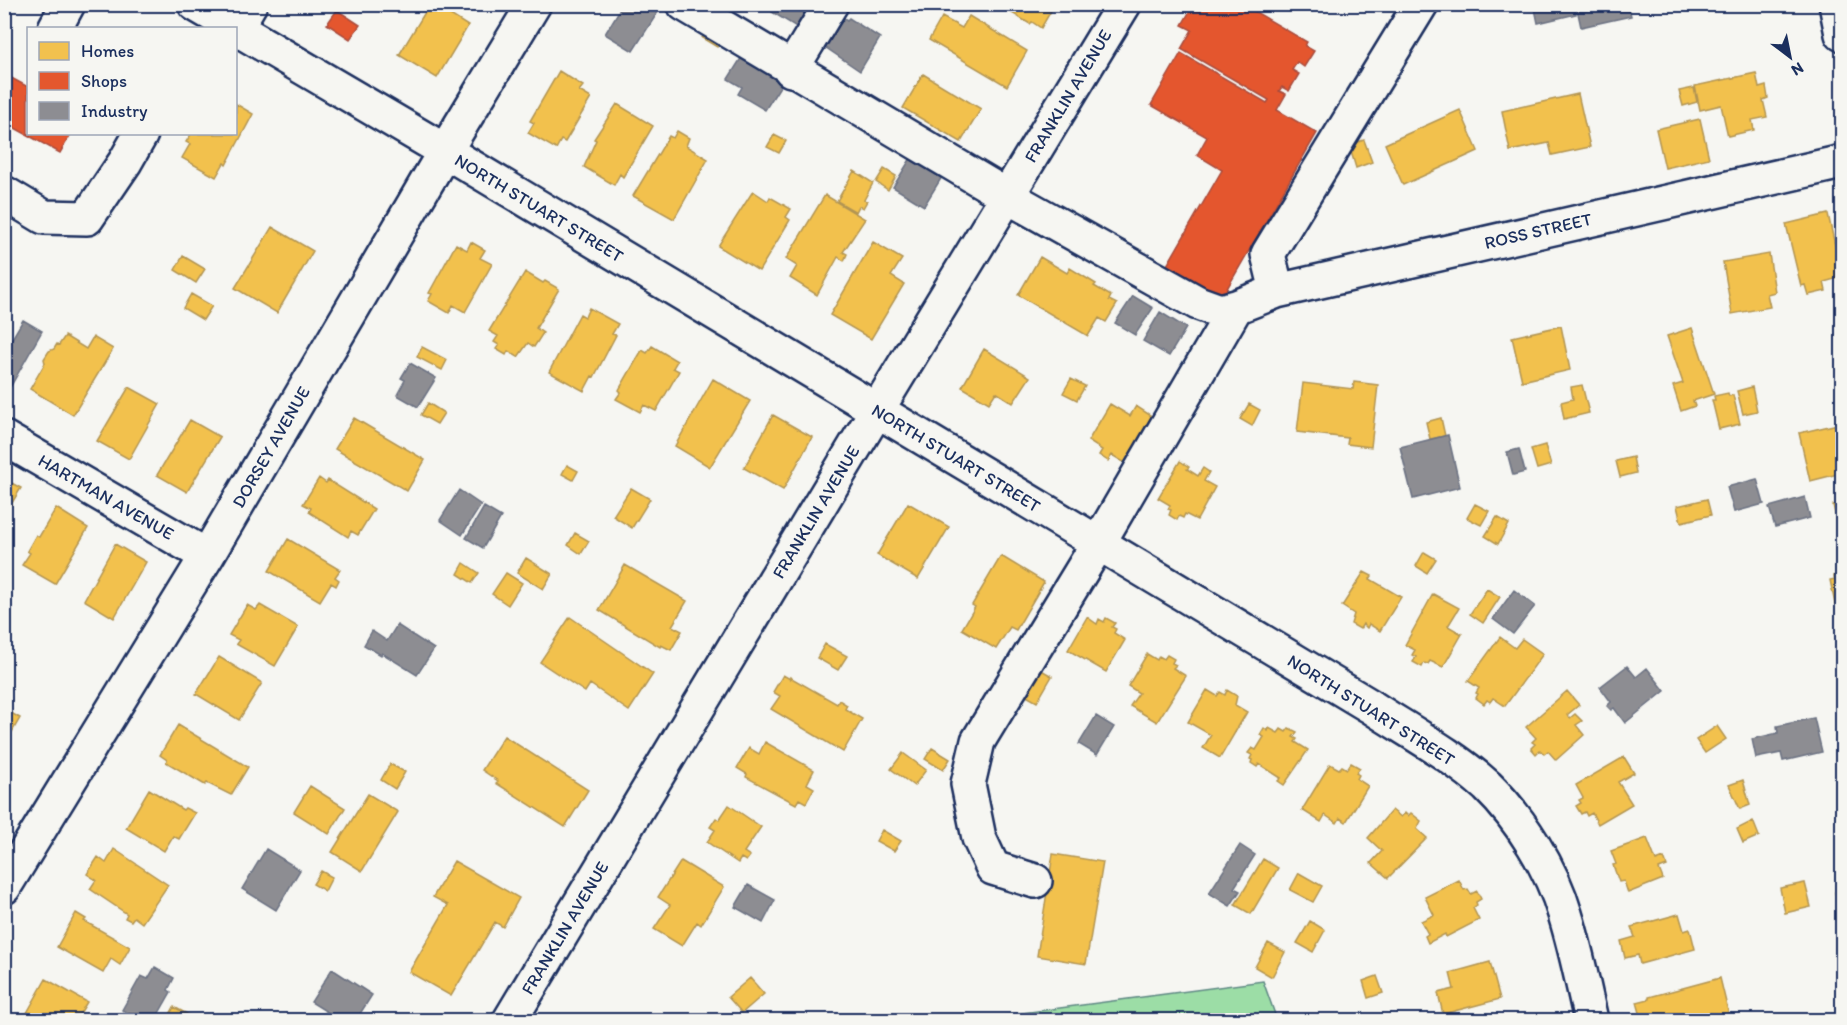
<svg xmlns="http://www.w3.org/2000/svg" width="1847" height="1025" font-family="Itim,sans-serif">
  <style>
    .green { fill: #9cdda6; stroke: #5c8682; stroke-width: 1.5 }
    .homes { fill: #f2c14e; stroke: #b29553; stroke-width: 1.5 }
    .shops { fill: #e4572e; stroke: #a84b3c; stroke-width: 1.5 }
    .industry { fill: #8d8d92; stroke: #6b7182; stroke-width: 1.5 }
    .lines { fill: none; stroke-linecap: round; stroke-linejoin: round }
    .minor-casing { stroke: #1b2f5e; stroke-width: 38 }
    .minor { stroke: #f6f6f2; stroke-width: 33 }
    .labels { text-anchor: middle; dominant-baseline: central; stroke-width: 6; stroke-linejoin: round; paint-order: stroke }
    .street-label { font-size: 18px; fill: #1b2f5e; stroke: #f6f6f2 }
  </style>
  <rect width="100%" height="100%" fill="#f6f6f2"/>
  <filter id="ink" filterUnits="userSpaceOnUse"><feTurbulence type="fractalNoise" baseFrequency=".0167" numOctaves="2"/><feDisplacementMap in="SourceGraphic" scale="12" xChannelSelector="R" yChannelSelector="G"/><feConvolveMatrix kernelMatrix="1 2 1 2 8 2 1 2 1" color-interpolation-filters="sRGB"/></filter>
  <g filter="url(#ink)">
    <path class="green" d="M 1263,981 L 1277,1020 L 970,1020 Z"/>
    <path class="homes" d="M 430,4 L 446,4 L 444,11 L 468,26 L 437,78 L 399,55 Z
      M 997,4 L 1055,4 L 1041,28 L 1032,22 L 1030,24 Z
      M 969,16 L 1027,51 L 1007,86 L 929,40 L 942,17 L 962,28 Z
      M 709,27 L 723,36 L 717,47 L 702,38 Z
      M 559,71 L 583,86 L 579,91 L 591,98 L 565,142 L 561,140 L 556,149 L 528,133 L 534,123 L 530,121 Z
      M 1756,73 L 1759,88 L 1766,86 L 1768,98 L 1763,100 L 1767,117 L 1752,120 L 1754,130 L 1728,136 L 1721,105 L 1700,110 L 1695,86 Z
      M 923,74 L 981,109 L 961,142 L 903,108 Z
      M 1694,88 L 1697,102 L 1683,106 L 1679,91 Z
      M 1578,94 L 1590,147 L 1552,155 L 1549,143 L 1510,151 L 1502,111 Z
      M 236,104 L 253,114 L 226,165 L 224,163 L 216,177 L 182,158 L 190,144 L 186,142 L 191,134 L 236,134 Z
      M 617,104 L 653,126 L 623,177 L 620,174 L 614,185 L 584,167 L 596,140 L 594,139 Z
      M 1460,110 L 1478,151 L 1403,185 L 1385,144 Z
      M 1700,119 L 1709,158 L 1665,168 L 1656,129 Z
      M 677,131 L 689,138 L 686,146 L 708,159 L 674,219 L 633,196 L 669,136 L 673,138 Z
      M 774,135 L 786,141 L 779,153 L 767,147 Z
      M 1364,140 L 1372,162 L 1356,168 L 1349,145 Z
      M 884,169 L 896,176 L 888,190 L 876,182 Z
      M 854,171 L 873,183 L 864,200 L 867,201 L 863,208 L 859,206 L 856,212 L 837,201 Z
      M 753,191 L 768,201 L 770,197 L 791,209 L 786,217 L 790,220 L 759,271 L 718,246 Z
      M 825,195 L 865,219 L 843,252 L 847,254 L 844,261 L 838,257 L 817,295 L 790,278 L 797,266 L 786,259 Z
      M 1828,214 L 1842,277 L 1824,282 L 1826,291 L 1808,295 L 1805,285 L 1801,286 L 1786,224 Z
      M 272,227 L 313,251 L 277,313 L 235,288 Z
      M 471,242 L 485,250 L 480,258 L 492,264 L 465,312 L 453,305 L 449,313 L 428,301 L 432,294 L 429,293 L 456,244 L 467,250 Z
      M 873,242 L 902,259 L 891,276 L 904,284 L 871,339 L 830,315 Z
      M 1769,254 L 1775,292 L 1767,294 L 1770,307 L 1732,314 L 1723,262 Z
      M 183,256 L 205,269 L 196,283 L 175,270 Z
      M 1040,257 L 1067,273 L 1070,268 L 1096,284 L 1094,286 L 1111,296 L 1109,300 L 1117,304 L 1106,322 L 1099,318 L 1088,336 L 1018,295 Z
      M 525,272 L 543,283 L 545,281 L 559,289 L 536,328 L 543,333 L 534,347 L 528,343 L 518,357 L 508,351 L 506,355 L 496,349 L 499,345 L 494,342 L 498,336 L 489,331 Z
      M 191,294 L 212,306 L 203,320 L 183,308 Z
      M 589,308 L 618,324 L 612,334 L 616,335 L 594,377 L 592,376 L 584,391 L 549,372 L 580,314 L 585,317 Z
      M 1561,326 L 1570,370 L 1522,381 L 1512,337 Z
      M 1692,328 L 1714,394 L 1693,401 L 1695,406 L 1681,411 L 1673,386 L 1683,383 L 1667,336 Z
      M 65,336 L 86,349 L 93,337 L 113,349 L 73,415 L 30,389 L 45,363 L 44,359 L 49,351 L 54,349 L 57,344 L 59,345 Z
      M 652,346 L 677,361 L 673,368 L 679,371 L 656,411 L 644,405 L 640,412 L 616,399 L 621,392 L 619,390 L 620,388 L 642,350 L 647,353 Z
      M 422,347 L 447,360 L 442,370 L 417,357 Z
      M 984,349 L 1030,377 L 1013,403 L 996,392 L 989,403 L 962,387 Z
      M 713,379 L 750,401 L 710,467 L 675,446 Z
      M 1071,379 L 1085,386 L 1077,400 L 1063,393 Z
      M 1354,382 L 1378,385 L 1371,447 L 1347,444 L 1348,438 L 1297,432 L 1303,383 L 1353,389 Z
      M 1582,385 L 1589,413 L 1564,419 L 1561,402 L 1573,399 L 1571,387 Z
      M 129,387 L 160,404 L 129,459 L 97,441 Z
      M 1752,387 L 1757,411 L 1743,414 L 1737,391 Z
      M 1728,393 L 1729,396 L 1733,395 L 1740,424 L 1719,429 L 1712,400 L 1715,400 L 1714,396 Z
      M 428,403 L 444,413 L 437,424 L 421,415 Z
      M 1110,404 L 1130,416 L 1136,406 L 1153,417 L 1125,463 L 1112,455 L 1108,461 L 1099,455 L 1102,450 L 1088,441 Z
      M 1249,404 L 1260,410 L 1252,426 L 1240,419 Z
      M 773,415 L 812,437 L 783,490 L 744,468 Z
      M 354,418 L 425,460 L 407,491 L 335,449 Z
      M 1441,418 L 1445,436 L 1430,439 L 1426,422 Z
      M 190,420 L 220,437 L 187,492 L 157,475 Z
      M 1842,423 L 1842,473 L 1810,481 L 1799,433 Z
      M 1545,445 L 1551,465 L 1537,469 L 1531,449 Z
      M 1633,457 L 1636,473 L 1620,477 L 1616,461 Z
      M 1180,461 L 1189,467 L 1187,469 L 1198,476 L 1203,468 L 1209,472 L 1204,481 L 1215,487 L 1197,520 L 1185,514 L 1183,518 L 1179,516 L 1177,520 L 1169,515 L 1171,510 L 1168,509 L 1170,505 L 1158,498 Z
      M 567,465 L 578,471 L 573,480 L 562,474 Z
      M 319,478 L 326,483 L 328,480 L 374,509 L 358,535 L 351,531 L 348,537 L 309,512 L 311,508 L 303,504 Z
      M 4,479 L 21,488 L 4,516 Z
      M 631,488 L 650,499 L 632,528 L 613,516 Z
      M 1707,499 L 1711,515 L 1681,522 L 1677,506 Z
      M 908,503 L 949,527 L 918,579 L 877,555 Z
      M 1842,503 L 1842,543 L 1833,505 Z
      M 1475,504 L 1489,511 L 1481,525 L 1467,518 Z
      M 56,508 L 88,528 L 55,584 L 22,565 L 30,553 L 27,551 L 36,535 L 39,537 Z
      M 1497,517 L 1509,524 L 1498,544 L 1485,536 Z
      M 575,533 L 589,541 L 581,554 L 568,545 Z
      M 288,539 L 340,570 L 335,577 L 339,580 L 336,586 L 331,583 L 320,601 L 269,571 Z
      M 115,544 L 146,562 L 114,618 L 84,600 Z
      M 1424,552 L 1436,559 L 1427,573 L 1416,566 Z
      M 1001,556 L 1044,582 L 1016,630 L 1010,627 L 996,649 L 962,629 L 975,607 L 972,605 Z
      M 526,558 L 552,574 L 543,589 L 517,573 Z
      M 464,563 L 479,573 L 472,583 L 458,574 Z
      M 625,565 L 687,601 L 672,626 L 682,631 L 671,650 L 661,645 L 660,647 L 599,610 Z
      M 1364,572 L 1372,576 L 1370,579 L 1401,597 L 1380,631 L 1369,624 L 1367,628 L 1363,624 L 1360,629 L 1351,624 L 1354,614 L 1342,606 Z
      M 506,573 L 522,583 L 508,605 L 492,594 Z
      M 1842,574 L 1842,614 L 1840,602 L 1835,604 L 1830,580 L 1835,579 L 1834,576 Z
      M 1487,589 L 1500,597 L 1483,623 L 1470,614 Z
      M 1433,594 L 1459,608 L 1448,626 L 1462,634 L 1443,667 L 1430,661 L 1428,664 L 1424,663 L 1422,667 L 1413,662 L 1416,657 L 1412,655 L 1415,650 L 1405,645 Z
      M 247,605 L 256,610 L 260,605 L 298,627 L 275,666 L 236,644 L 239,640 L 229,635 Z
      M 570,617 L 653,674 L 629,711 L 590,684 L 585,692 L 540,662 Z
      M 1087,617 L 1097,624 L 1099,619 L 1104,622 L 1106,618 L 1115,623 L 1112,627 L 1116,629 L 1114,633 L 1125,640 L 1106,672 L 1068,650 Z
      M 1500,637 L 1515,648 L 1522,639 L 1543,654 L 1505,706 L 1493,698 L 1490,702 L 1487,700 L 1484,704 L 1476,698 L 1478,694 L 1476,693 L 1479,688 L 1468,681 Z
      M 825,644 L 847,656 L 838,670 L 817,658 Z
      M 1147,654 L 1157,660 L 1159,656 L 1164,659 L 1167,655 L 1174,659 L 1172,663 L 1176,665 L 1173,668 L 1186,676 L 1157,722 L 1130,706 L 1139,693 L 1128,686 Z
      M 219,657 L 262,683 L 239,720 L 196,694 Z
      M 1036,667 L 1052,676 L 1037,702 L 1021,693 Z
      M 783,675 L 790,679 L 790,677 L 837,704 L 839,700 L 847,705 L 845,709 L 862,719 L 843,752 L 771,709 L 780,696 L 773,692 Z
      M 1207,690 L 1217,696 L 1220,692 L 1225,695 L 1227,690 L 1237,696 L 1235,705 L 1247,712 L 1220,758 L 1203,748 L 1211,735 L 1188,722 Z
      M 1567,691 L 1579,705 L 1567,715 L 1570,718 L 1575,714 L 1582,721 L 1576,725 L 1584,735 L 1556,760 L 1548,751 L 1544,754 L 1540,750 L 1536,754 L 1531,748 L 1535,744 L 1532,742 L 1536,738 L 1526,727 Z
      M 4,709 L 20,718 L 4,746 Z
      M 178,725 L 248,767 L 231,795 L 207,783 L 205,785 L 166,762 L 167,760 L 160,755 Z
      M 1717,726 L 1726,739 L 1705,753 L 1696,740 Z
      M 1264,728 L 1268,731 L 1269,728 L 1278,733 L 1281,729 L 1286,732 L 1289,728 L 1297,732 L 1293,737 L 1297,739 L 1295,742 L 1308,750 L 1284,785 L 1278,781 L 1281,778 L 1259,764 L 1257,767 L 1251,763 L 1252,760 L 1250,759 L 1252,755 L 1248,753 L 1252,748 L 1256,750 L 1264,737 L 1260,735 Z
      M 504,736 L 588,790 L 565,827 L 496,783 L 498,781 L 482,770 Z
      M 765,742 L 814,770 L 807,784 L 814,788 L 806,803 L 799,799 L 796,804 L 746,777 L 747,774 L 737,768 L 749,748 L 759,754 Z
      M 932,748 L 950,759 L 943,770 L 925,759 Z
      M 903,753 L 926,770 L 914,786 L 891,769 Z
      M 1624,757 L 1634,773 L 1618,782 L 1632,804 L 1598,824 L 1592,813 L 1587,816 L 1585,812 L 1581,814 L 1576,806 L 1581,803 L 1579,800 L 1583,798 L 1576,785 Z
      M 1351,763 L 1360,768 L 1356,773 L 1359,775 L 1357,779 L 1368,786 L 1346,822 L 1340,818 L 1337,823 L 1325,815 L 1321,822 L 1302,810 L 1330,764 L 1339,769 L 1342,766 L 1347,769 Z
      M 390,764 L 405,772 L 395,789 L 381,780 Z
      M 1743,780 L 1750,805 L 1740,809 L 1729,785 Z
      M 310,786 L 345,808 L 329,834 L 294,812 Z
      M 149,789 L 183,810 L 185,808 L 195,813 L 179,839 L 173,836 L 164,851 L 126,828 Z
      M 368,794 L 398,812 L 362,871 L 332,852 Z
      M 729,805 L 761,827 L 744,852 L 750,856 L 746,861 L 741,858 L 738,863 L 707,842 L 715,830 L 710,827 L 716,818 L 719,820 Z
      M 1392,810 L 1401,817 L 1405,813 L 1408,816 L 1411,813 L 1421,821 L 1417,829 L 1427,838 L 1388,878 L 1371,863 L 1382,851 L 1368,838 Z
      M 1753,821 L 1759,836 L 1743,843 L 1737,829 Z
      M 882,830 L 901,841 L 894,851 L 876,841 Z
      M 1647,838 L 1656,861 L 1664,858 L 1667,866 L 1659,869 L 1663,879 L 1628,893 L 1624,881 L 1619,882 L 1613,865 L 1616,864 L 1611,851 Z
      M 114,849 L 168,885 L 142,923 L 134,917 L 131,921 L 125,918 L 127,914 L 90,889 L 96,880 L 87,874 L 98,857 L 106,863 Z
      M 1053,854 L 1103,862 L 1086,964 L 1037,956 Z
      M 1263,859 L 1278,868 L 1251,914 L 1235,905 Z
      M 454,861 L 519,898 L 503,927 L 495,922 L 451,996 L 409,972 L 448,905 L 433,897 Z
      M 681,861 L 724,887 L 701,925 L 697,922 L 682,946 L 654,929 L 670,905 L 658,897 Z
      M 321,871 L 332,877 L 325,891 L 313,884 Z
      M 1299,873 L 1322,886 L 1313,902 L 1290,890 Z
      M 1459,880 L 1464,890 L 1468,889 L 1471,894 L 1477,891 L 1481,899 L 1476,902 L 1477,905 L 1473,908 L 1479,920 L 1446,937 L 1445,934 L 1428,943 L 1425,936 L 1428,934 L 1421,921 L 1434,915 L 1425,897 Z
      M 1805,883 L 1811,907 L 1785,913 L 1780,888 Z
      M 1842,890 L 1842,906 L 1838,907 L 1835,892 Z
      M 76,913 L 86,919 L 84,921 L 130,947 L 120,965 L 111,959 L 103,973 L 57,947 Z
      M 1679,914 L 1684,931 L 1690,929 L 1695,949 L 1640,964 L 1638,955 L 1625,958 L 1621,941 L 1635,937 L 1631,927 Z
      M 1310,921 L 1325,930 L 1313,952 L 1297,943 Z
      M 1268,943 L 1285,952 L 1272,977 L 1255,967 Z
      M 1490,962 L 1500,999 L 1443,1014 L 1438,993 L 1454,989 L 1450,973 Z
      M 1377,976 L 1383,993 L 1368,998 L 1363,981 Z
      M 750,978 L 764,994 L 742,1013 L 728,997 Z
      M 1720,978 L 1729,1015 L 1708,1020 L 1642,1020 L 1637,1002 L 1649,999 L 1649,997 Z
      M 46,979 L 87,1002 L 76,1020 L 23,1020 Z
      M 174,1007 L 198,1020 L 167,1020 Z"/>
    <path class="shops" d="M 1194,4 L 1242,4 L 1307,42 L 1305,46 L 1314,51 L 1304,67 L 1297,62 L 1292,70 L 1299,74 L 1289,91 L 1282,87 L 1279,91 L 1286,94 L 1277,110 L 1317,133 L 1221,299 L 1166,267 L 1222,170 L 1197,155 L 1207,137 L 1151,105 L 1181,53 L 1267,103 L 1269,100 L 1181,49 L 1192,30 L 1182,25 Z
      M 337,10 L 360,25 L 350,39 L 327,24 Z
      M 4,74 L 28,87 L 28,134 L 71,134 L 60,153 L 4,122 Z"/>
    <path class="industry" d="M 623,4 L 646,4 L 658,12 L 633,51 L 605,34 Z
      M 777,4 L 819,4 L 803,31 L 772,12 Z
      M 1534,4 L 1573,4 L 1576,14 L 1538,23 Z
      M 1576,4 L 1628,4 L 1631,16 L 1581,27 Z
      M 837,14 L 847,20 L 849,18 L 880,38 L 860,71 L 819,43 Z
      M 745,52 L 786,77 L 765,110 L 738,94 L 742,87 L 728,79 Z
      M 914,153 L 945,172 L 924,206 L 893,187 Z
      M 1133,296 L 1153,308 L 1135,335 L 1115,323 Z
      M 1160,312 L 1186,328 L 1169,356 L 1143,341 Z
      M 23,320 L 42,331 L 8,391 L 4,389 L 4,352 Z
      M 410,363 L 436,378 L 418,407 L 397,395 L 405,380 L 401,378 Z
      M 1448,435 L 1460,487 L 1413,499 L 1400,447 Z
      M 1519,449 L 1525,472 L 1513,475 L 1507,452 Z
      M 1757,479 L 1764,504 L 1734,512 L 1727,487 Z
      M 459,490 L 481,505 L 462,535 L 440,520 Z
      M 1805,497 L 1810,518 L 1775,527 L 1769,507 Z
      M 484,507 L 501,517 L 483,548 L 466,538 Z
      M 1514,590 L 1535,606 L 1513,634 L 1493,619 Z
      M 397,625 L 434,649 L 417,675 L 382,653 L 381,655 L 364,645 L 372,631 L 387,641 Z
      M 1627,666 L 1636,677 L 1647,668 L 1665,691 L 1625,723 L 1614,708 L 1611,710 L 1607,706 L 1611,702 L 1600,687 Z
      M 1096,716 L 1114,727 L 1097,755 L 1079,744 Z
      M 1814,718 L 1822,752 L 1783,761 L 1781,753 L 1756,758 L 1752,739 L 1778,733 L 1777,726 Z
      M 1240,845 L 1255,855 L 1234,888 L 1240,891 L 1230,906 L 1209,893 Z
      M 266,849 L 300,870 L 276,910 L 242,889 Z
      M 748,885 L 775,900 L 763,923 L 735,907 Z
      M 155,967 L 174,978 L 168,990 L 171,992 L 155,1020 L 142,1020 L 122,1010 L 141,976 L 148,979 Z
      M 332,969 L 372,995 L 356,1020 L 340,1020 L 311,1002 Z"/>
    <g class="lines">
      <defs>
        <path id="minor" d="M 195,4 L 445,151 L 1370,706 C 1408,731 1453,755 1487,786 C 1520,818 1552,869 1565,914 C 1576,949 1583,985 1591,1020
          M 684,4 L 1007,196 L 1198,303 L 1220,311 L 1236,307 L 1277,291 L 1842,162
          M 1836,4 L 1842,34
          M 55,28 L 68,4
          M 236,28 L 250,4
          M 791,70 L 831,4
          M 4,193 L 44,217 L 87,218 L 125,162 L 141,134
          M 1277,291 L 1268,254 L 1421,4
          M 4,438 L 207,556
          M 1035,881 L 993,868 L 979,838 L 968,784 L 978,741 L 1098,544 L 1236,307
          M 4,887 L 207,556 L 445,151 L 534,4
          M 510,1020 L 877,410 L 1124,4"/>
      </defs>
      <use href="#minor" class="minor-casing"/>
      <use href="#minor" class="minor"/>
    </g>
  </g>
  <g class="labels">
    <g class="street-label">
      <text transform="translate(1068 96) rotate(-59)">FRANKLIN AVENUE</text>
      <text transform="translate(539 208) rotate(31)">NORTH STUART STREET</text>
      <text transform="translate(1538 231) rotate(-13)">ROSS STREET</text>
      <text transform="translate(271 447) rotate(-60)">DORSEY AVENUE</text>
      <text transform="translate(956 458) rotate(31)">NORTH STUART STREET</text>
      <text transform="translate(106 497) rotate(30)">HARTMAN AVENUE</text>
      <text transform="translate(816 512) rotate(-59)">FRANKLIN AVENUE</text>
      <text transform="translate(1371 710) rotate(32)">NORTH STUART STREET</text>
      <text transform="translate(565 928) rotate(-59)">FRANKLIN AVENUE</text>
    </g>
  </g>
  <rect width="1847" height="1025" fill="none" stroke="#f6f6f2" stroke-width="24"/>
  <rect x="12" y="12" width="1823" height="1001" fill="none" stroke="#1b2f5e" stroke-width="2" filter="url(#ink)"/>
  <rect x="27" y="27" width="210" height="108" fill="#f6f6f2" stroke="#9ea6b7" stroke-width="1.5"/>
  <rect x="39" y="42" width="30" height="18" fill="#f2c14e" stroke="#9ea6b7" stroke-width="1.5"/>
  <text x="81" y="57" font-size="18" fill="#1b2f5e">Homes</text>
  <rect x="39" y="72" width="30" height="18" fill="#e4572e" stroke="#9ea6b7" stroke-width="1.5"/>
  <text x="81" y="87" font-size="18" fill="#1b2f5e">Shops</text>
  <rect x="39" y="102" width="30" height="18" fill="#8d8d92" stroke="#9ea6b7" stroke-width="1.5"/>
  <text x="81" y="117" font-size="18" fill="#1b2f5e">Industry</text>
  <g transform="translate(1790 57) rotate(148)" stroke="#f6f6f2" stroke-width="4.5" paint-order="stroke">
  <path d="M0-4.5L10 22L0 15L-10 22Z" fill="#1b2f5e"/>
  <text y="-9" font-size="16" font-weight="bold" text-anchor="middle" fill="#1b2f5e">N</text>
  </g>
</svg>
